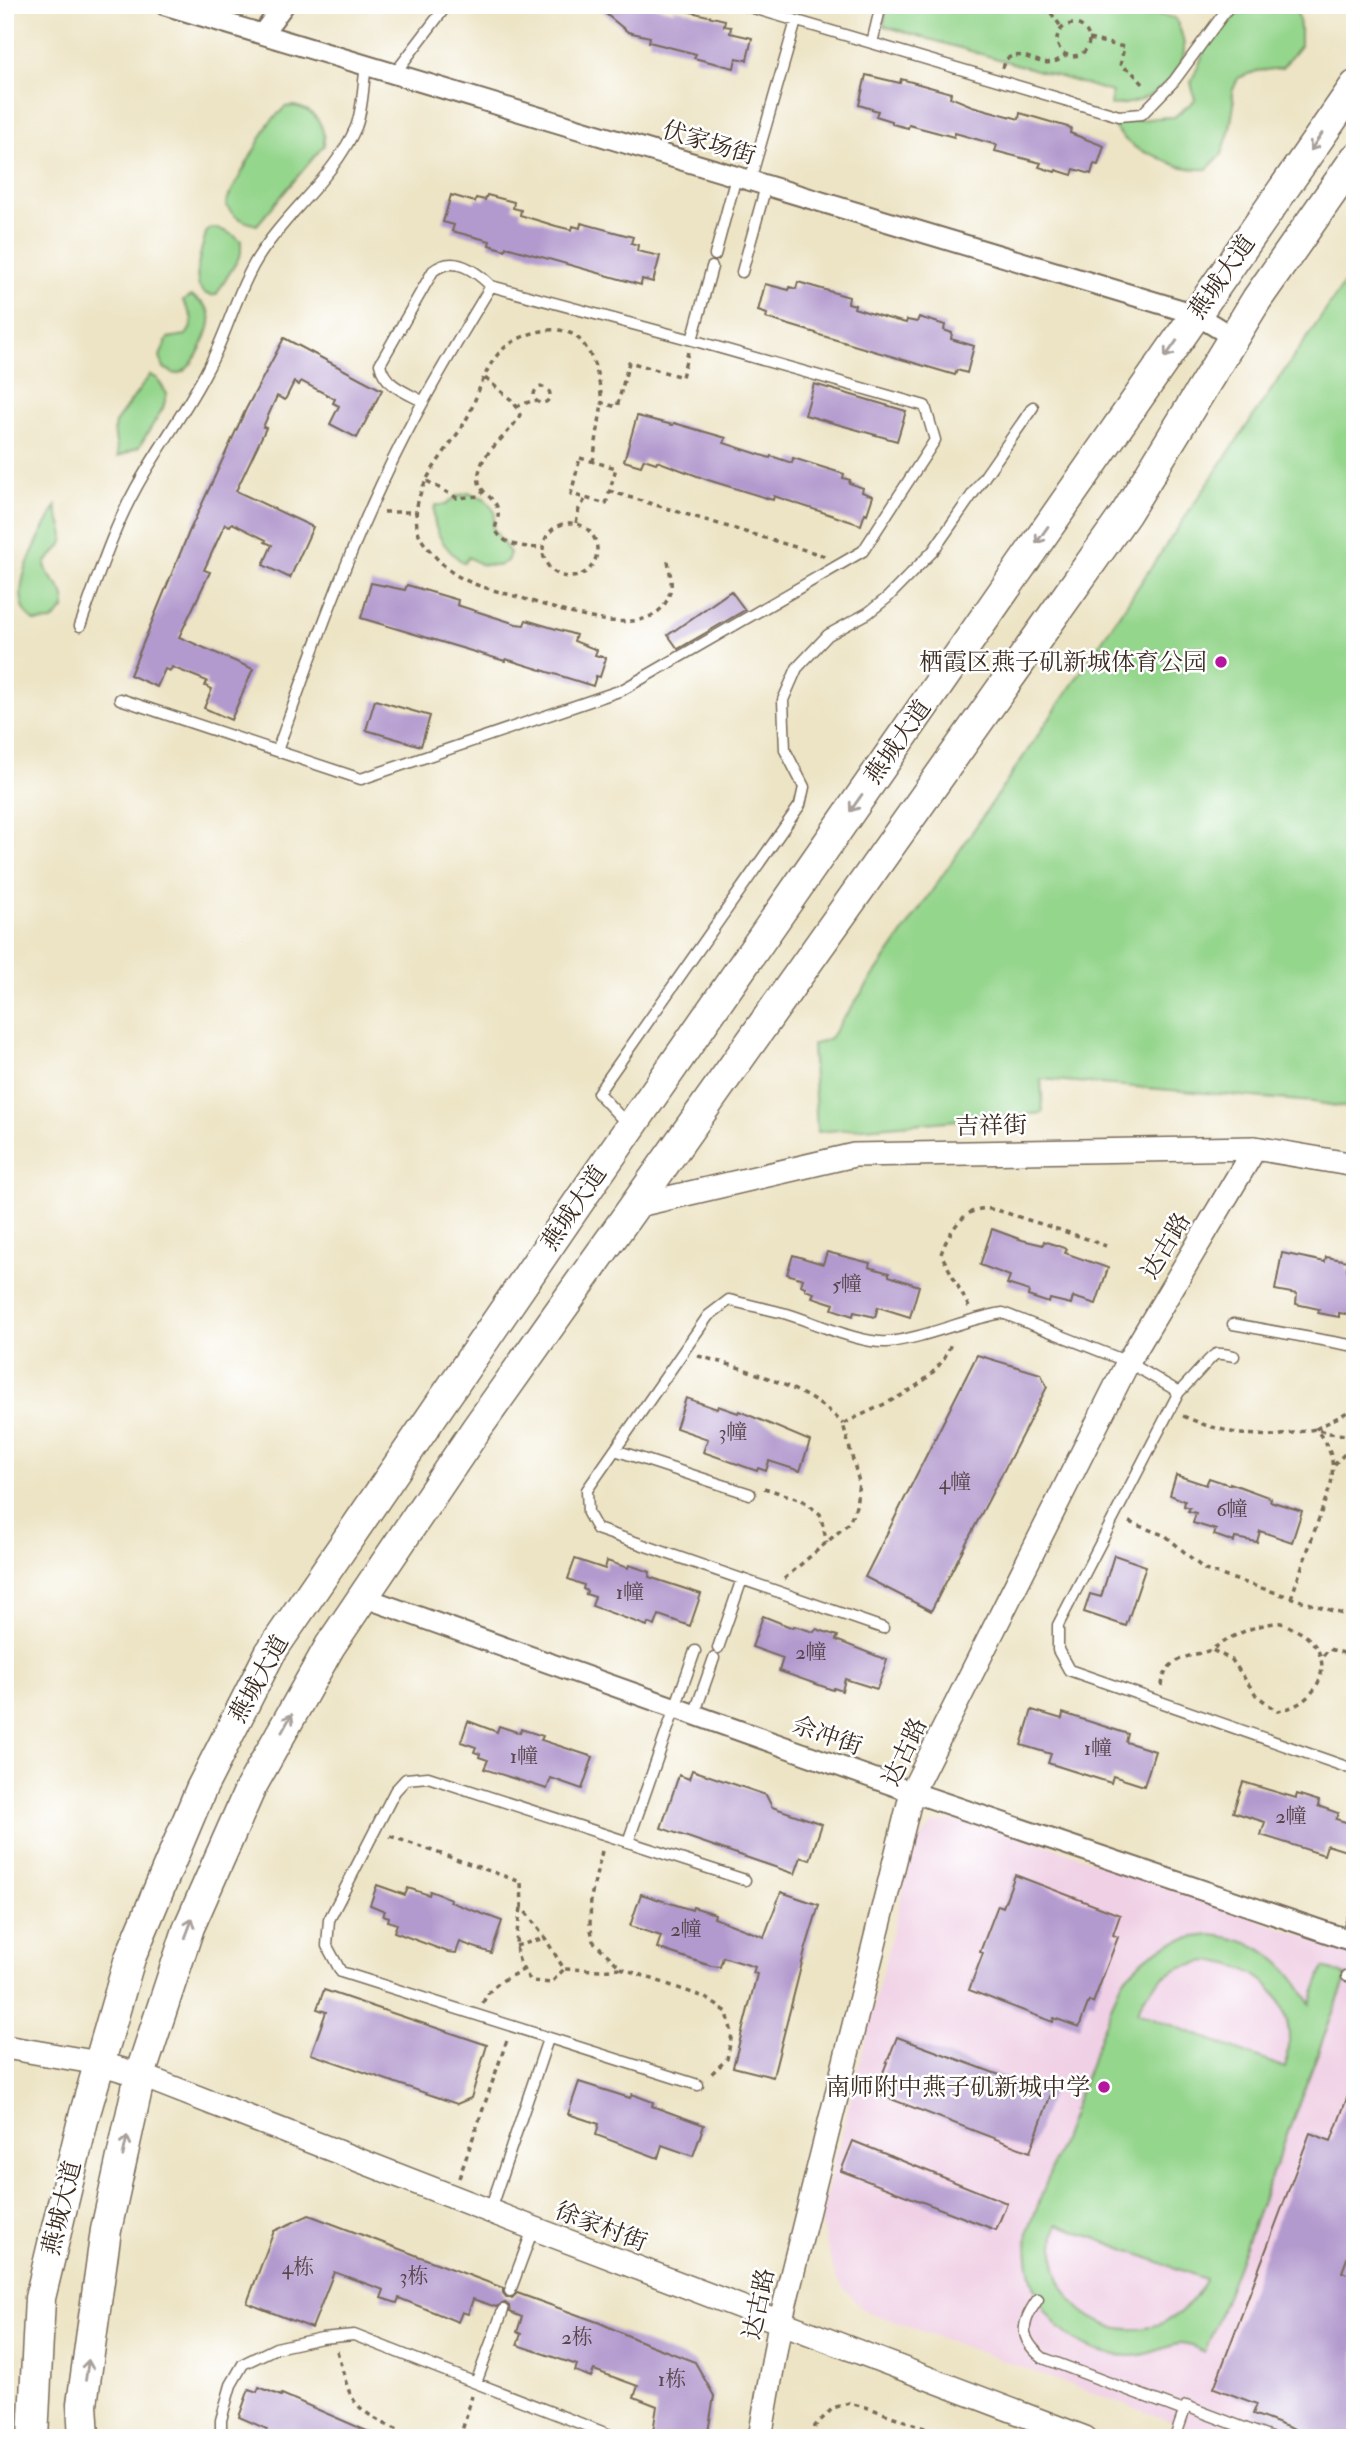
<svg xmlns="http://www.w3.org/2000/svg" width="1360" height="2443" font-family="'IM FELL Double Pica','Noto Serif SC',serif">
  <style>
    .built { fill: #f0d0e5 }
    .green { fill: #95d68d; stroke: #688056; stroke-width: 2; fill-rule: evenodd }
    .building { fill: #b29ace }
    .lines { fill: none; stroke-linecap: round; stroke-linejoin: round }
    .service-casing { stroke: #796b58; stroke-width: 13 }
    .minor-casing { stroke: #796b58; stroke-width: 23 }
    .tertiary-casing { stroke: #796b58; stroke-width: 26 }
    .primary-casing { stroke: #796b58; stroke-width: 33 }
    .path { stroke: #796b58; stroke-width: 3.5; stroke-dasharray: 5 5; stroke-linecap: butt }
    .service { stroke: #fff; stroke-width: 10 }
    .minor { stroke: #fff; stroke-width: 19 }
    .tertiary { stroke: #fff; stroke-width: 23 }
    .primary { stroke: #fff; stroke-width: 30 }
    .oneway { stroke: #a79f9a }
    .poi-dot { fill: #b5179e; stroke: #fff; stroke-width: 2.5 }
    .labels { text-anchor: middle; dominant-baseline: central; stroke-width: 5; stroke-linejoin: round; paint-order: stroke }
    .number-label { font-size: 21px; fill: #59464a }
    .street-label { font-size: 24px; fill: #3b2a1e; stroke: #fff }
    .poi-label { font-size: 24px; fill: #3b2a1e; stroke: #fff; text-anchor: end }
  </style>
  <rect width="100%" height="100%" fill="#fff"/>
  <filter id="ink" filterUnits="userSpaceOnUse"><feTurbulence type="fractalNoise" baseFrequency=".0143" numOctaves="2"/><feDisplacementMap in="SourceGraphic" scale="14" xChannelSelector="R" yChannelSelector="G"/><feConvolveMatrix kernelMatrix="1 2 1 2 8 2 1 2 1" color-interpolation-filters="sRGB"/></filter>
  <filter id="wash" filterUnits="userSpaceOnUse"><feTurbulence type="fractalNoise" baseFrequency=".00686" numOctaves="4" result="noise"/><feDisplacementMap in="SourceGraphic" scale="28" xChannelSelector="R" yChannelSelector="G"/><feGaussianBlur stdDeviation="1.57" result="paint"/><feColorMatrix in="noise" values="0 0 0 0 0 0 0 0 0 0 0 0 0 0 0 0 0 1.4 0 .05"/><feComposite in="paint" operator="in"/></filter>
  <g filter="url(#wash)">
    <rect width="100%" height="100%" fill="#ede4c5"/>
    <path class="built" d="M 968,1817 L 1355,1954 L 1355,2438 L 1217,2438 L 863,2310 L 836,2279 L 820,2220 L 914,1846 L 933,1824 Z"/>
    <path class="green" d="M 886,5 L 1117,5 L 1175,18 C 1190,47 1187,66 1161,87 C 1145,100 1131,105 1110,105 L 1112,92 L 884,26 Z
      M 1257,5 L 1296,5 L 1300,26 L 1300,46 L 1282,68 L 1257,71 L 1238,78 L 1232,92 L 1234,104 L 1230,129 L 1222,154 L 1207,169 C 1187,170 1175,166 1158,157 C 1153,154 1148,154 1142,151 C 1128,145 1119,133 1109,121 C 1132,123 1152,117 1174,117 L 1195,100 L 1191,82 L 1210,39 L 1228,18 Z
      M 294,106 C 315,110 325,124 324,145 L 257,225 C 244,222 231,217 226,204 L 229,196 L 269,123 L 285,107 Z
      M 210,228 C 221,228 233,234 241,241 L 241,253 L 237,261 L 216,295 C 184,298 202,249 206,233 Z
      M 1355,268 L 1355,1109 L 1313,1102 L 1041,1079 L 1043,1113 L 817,1132 L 812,1045 L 830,1038 C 1009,784 1178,523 1355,268 Z
      M 191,296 C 199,300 208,306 210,315 C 213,328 195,363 185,370 C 183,372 177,374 175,374 L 164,368 L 160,356 L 168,338 L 186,335 C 197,321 191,315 183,301 Z
      M 150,375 L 157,378 L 167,394 L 163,408 L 139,447 L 118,457 L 114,430 L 115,423 Z
      M 468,493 L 484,498 L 495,512 L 493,528 L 510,553 L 507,561 L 498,566 L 480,564 L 468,557 L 464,563 C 445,550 430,529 435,505 L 446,505 L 457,496 Z
      M 56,506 C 57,519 69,535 61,546 C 56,553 49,557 45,564 C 49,585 68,584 64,609 L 52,621 L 35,622 C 0,598 41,535 56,506 Z
      M 1211,1935 C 1258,1939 1289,1962 1310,2004 L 1324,1967 L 1347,1976 L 1205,2352 C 1198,2349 1187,2343 1179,2344 C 1162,2347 1152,2355 1132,2356 C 1062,2357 1022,2297 1028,2232 L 1119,1986 C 1142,1953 1171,1938 1211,1935 ZM 1208,1961 C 1268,1964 1301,2010 1285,2068 L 1137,2012 C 1149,1981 1175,1965 1208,1961 ZM 1057,2224 L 1205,2279 L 1205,2280 C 1159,2372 1033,2324 1057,2224 Z"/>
    <g id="blocks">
      <path class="building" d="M 595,5 L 646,5 L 674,11 L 674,8 L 725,20 L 724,26 L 731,27 L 730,33 L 752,38 L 747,60 L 736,58 L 734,68 L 694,58 L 696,54 L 649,42 L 650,37 L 628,32 Z
        M 866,75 L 900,83 L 901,79 L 951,93 L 950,97 L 972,106 L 1019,119 L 1020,113 L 1071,128 L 1070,133 L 1104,146 L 1098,165 L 1094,164 L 1091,174 L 1074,169 L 1072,175 L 1056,170 L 1055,172 L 1039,167 L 1041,163 L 995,151 L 997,145 L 955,133 L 954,137 L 909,125 L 908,128 L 892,124 L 892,121 L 876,116 L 878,111 L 859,105 Z
        M 451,195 L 475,202 L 476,198 L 485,200 L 487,195 L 514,202 L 513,208 L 521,210 L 520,215 L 556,226 L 572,230 L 573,226 L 580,228 L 581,223 L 633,237 L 631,243 L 638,245 L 637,251 L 660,256 L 653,282 L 642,279 L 641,285 L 506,247 L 505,250 L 489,245 L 490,241 L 452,231 L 454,225 L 443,222 Z
        M 798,282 L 849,297 L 848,303 L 855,305 L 854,308 L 883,317 L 906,323 L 907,320 L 917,322 L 919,317 L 945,325 L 944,330 L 952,333 L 951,339 L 974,346 L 967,373 L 957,370 L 955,375 L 816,334 L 816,333 L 766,318 L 767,314 L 758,311 L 765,284 L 789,290 L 790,287 L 796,289 Z
        M 284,338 L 382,390 L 357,438 L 330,424 L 339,406 L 333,403 L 335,399 L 301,381 L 299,385 L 294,382 L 285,400 L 277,396 L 263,427 L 266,428 L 236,491 L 313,527 L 290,578 L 263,565 L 272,545 L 265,542 L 266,540 L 232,523 L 230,526 L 225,524 L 204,570 L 210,572 L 179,637 L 253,669 L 231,720 L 204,708 L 212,689 L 205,686 L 207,681 L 172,667 L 170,671 L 165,669 L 157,687 L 130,675 L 189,532 L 246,409 Z
        M 814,384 L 906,411 L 897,441 L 805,415 Z
        M 637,416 L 673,425 L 674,423 L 726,438 L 724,443 L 770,458 L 771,456 L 792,463 L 793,458 L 844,474 L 843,478 L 850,480 L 849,483 L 863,488 L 862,492 L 873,496 L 867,514 L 865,513 L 861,525 L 774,496 L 773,500 L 708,480 L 657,461 L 656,463 L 644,459 L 641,466 L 624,461 Z
        M 371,583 L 405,590 L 407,585 L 458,600 L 457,605 L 516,624 L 524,625 L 526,620 L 576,635 L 574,641 L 597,650 L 595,655 L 606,658 L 600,677 L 596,676 L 593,686 L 506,659 L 505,661 L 361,618 Z
        M 731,591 L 745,610 L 678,649 L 668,635 Z
        M 375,700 L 430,716 L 421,746 L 366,730 Z
        M 992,1229 L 1022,1240 L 1043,1245 L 1044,1241 L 1067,1249 L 1065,1253 L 1108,1268 L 1096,1304 L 1073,1297 L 1071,1304 L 1050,1299 L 1049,1303 L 1028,1296 L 1029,1291 L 1007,1284 L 1010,1276 L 980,1265 Z
        M 827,1252 L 870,1263 L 869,1267 L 889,1273 L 889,1276 L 919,1286 L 910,1317 L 878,1307 L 875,1317 L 854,1312 L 853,1316 L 832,1309 L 834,1304 L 812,1297 L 814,1293 L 805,1290 L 805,1287 L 801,1285 L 803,1279 L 787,1274 L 793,1255 L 823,1264 Z
        M 1282,1253 L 1325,1262 L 1326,1257 L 1348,1261 L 1347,1270 L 1355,1271 L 1355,1313 L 1352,1315 L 1339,1313 L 1339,1317 L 1318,1313 L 1319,1309 L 1296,1304 L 1297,1294 L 1275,1290 Z
        M 977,1355 L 1041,1374 L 1047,1387 L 931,1611 L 865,1577 Z
        M 686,1398 L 717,1409 L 718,1406 L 738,1413 L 739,1411 L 810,1441 L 800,1471 L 769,1461 L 766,1471 L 758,1468 L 757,1471 L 703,1452 L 708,1439 L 676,1428 Z
        M 1176,1475 L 1206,1485 L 1209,1478 L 1230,1485 L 1230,1483 L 1271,1498 L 1270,1501 L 1302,1511 L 1292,1542 L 1260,1531 L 1257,1542 L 1235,1538 L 1234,1542 L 1214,1535 L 1216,1530 L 1193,1523 L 1196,1513 L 1188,1511 L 1190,1508 L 1184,1506 L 1185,1501 L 1170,1495 Z
        M 1114,1555 L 1146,1566 L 1126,1626 L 1084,1612 L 1090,1594 L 1101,1597 Z
        M 575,1559 L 605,1569 L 607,1561 L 628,1568 L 629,1565 L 650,1572 L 649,1577 L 701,1594 L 690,1626 L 659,1615 L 655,1626 L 648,1623 L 647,1626 L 592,1606 L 595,1597 L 586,1594 L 587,1591 L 583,1589 L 584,1585 L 568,1579 Z
        M 763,1616 L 793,1628 L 794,1626 L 814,1632 L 816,1629 L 838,1636 L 836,1640 L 887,1660 L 877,1689 L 845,1679 L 842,1691 L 834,1688 L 833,1690 L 779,1671 L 783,1658 L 752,1647 Z
        M 1032,1710 L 1062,1719 L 1063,1713 L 1128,1734 L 1126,1742 L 1155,1751 L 1144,1786 L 1113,1776 L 1111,1783 L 1048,1763 L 1051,1754 L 1021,1745 Z
        M 468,1721 L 497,1732 L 499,1726 L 520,1733 L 521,1729 L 543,1736 L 541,1740 L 593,1757 L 582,1789 L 551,1778 L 547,1789 L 484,1769 L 488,1760 L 479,1757 L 480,1754 L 474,1752 L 476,1747 L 461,1742 Z
        M 692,1770 L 766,1795 L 772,1807 L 822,1824 L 810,1860 L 801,1857 L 795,1874 L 661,1828 L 679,1775 L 689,1779 Z
        M 1243,1782 L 1296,1798 L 1297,1794 L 1319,1801 L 1318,1806 L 1338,1813 L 1336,1819 L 1355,1825 L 1355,1854 L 1327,1845 L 1324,1855 L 1261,1835 L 1265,1822 L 1233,1812 Z
        M 1015,1875 L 1120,1915 L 1113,1935 L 1118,1937 L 1093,2003 L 1089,2001 L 1079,2027 L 1054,2018 L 1053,2022 L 969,1990 L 983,1953 L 980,1952 L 998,1905 L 1003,1907 Z
        M 377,1885 L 405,1895 L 408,1888 L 429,1895 L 430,1891 L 451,1899 L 450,1902 L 502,1921 L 491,1953 L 460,1942 L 456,1953 L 448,1952 L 394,1932 L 397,1924 L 388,1921 L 389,1917 L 383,1915 L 385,1911 L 370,1905 Z
        M 781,1892 L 819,1905 L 805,1951 L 773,2077 L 733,2067 L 757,1974 L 753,1973 L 755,1967 L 723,1957 L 720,1967 L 711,1966 L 657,1948 L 661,1936 L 630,1926 L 641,1894 L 692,1910 L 693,1907 L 715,1914 L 714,1918 L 764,1937 Z
        M 324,1990 L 487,2045 L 471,2098 L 457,2104 L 311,2054 L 326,2012 L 317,2009 Z
        M 897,2037 L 1024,2084 L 1026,2081 L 1052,2091 L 1030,2152 L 875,2093 Z
        M 579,2082 L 630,2098 L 632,2094 L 653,2102 L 652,2106 L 704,2125 L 693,2156 L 662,2145 L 658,2158 L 596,2135 L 599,2124 L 568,2114 Z
        M 1353,2082 L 1355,2237 L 1342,2272 L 1355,2277 L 1355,2438 L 1316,2438 L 1253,2414 L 1257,2404 L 1214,2388 L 1310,2133 L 1331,2141 Z
        M 853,2141 L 1007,2203 L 996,2230 L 841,2171 Z
        M 309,2215 L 503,2288 L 503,2293 L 507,2298 L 512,2298 L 517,2293 L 600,2323 L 640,2341 L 695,2362 L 714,2396 L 707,2438 L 652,2438 L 657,2406 L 634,2397 L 638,2386 L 594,2370 L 591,2377 L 575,2371 L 577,2365 L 517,2345 L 521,2334 L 517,2332 L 522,2317 L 510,2312 L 509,2306 L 505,2303 L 496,2307 L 473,2299 L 468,2314 L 462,2312 L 458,2322 L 399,2298 L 397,2303 L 381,2298 L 384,2290 L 334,2272 L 312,2328 L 247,2303 L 274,2231 Z
        M 259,2387 L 281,2396 L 282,2394 L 383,2438 L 263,2438 L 267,2429 L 239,2417 L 249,2389 L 257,2392 Z"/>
    </g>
  </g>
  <g filter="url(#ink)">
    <use href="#blocks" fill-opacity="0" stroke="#796b58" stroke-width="2"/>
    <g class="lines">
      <defs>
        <path id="service" d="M 743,5 L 1119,116 L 1142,114 L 1174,81 L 1230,5
          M 872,43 L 881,5
          M 395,73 L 447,5
          M 750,181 L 796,21
          M 715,255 L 736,177
          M 742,272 L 766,186
          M 422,401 C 405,392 384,385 380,364 L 433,271 C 454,254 476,271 491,286
          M 80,626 C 97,580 112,531 136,488 C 158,448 186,411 207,370 C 227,334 236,293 257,259 C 286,212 334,178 356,127 C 363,109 363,84 366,65
          M 120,699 L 361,779 L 622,690 L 844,562 L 863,551 L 935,440 L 925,406 L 692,340
          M 277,751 C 309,662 340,573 380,487 C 412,417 451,352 491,286 L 692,340 L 712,267
          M 627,1124 L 598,1093 L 800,805 L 804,787 L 785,750 L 783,700 L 797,668 L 828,635 L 868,613 L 887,598 L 933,551 L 1033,407
          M 1233,1324 L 1355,1346
          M 1179,1392 L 1058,1625 L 1058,1650 L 1069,1670 L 1355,1770
          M 615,1450 L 750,1494
          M 883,1628 L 597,1529 L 588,1513 L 587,1490 L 708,1316 L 729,1300 C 748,1305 768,1309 787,1314 C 814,1322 860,1344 887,1342 C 927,1338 964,1319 1003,1313 L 1128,1362 L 1179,1392 C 1186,1386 1213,1354 1216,1354 C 1221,1353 1229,1355 1234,1356
          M 718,1648 L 742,1579
          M 694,1715 L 714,1658
          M 628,1842 L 695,1651
          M 1345,1939 L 1355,1912
          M 1347,1976 L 1355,1975
          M 698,2085 L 341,1972 L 327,1946 L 329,1920 L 395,1791 L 406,1779 L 428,1777 L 745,1880
          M 490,2210 L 548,2039
          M 510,2291 L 533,2229
          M 1038,2299 C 1021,2323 1018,2338 1043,2358 L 1184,2411
          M 503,2310 L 476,2383 L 618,2438
          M 221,2438 L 221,2420 L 231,2385 L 243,2364 L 276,2348 L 322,2338 L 354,2335 L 476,2383
          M 1175,2438 L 1186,2406 L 1271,2438"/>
        <path id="minor" d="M 165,5 L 1195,314 L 1234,338
          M 262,34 L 284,5
          M 363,1597 L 912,1792 L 1355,1942"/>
        <path id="tertiary" d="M 634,1206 L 854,1155 L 1255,1148 L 1355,1165
          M 5,2047 L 99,2063 L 140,2075 L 533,2228 L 1085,2438
          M 760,2438 L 780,2323 L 912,1792 L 1128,1362 L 1255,1148"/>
        <path id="primary" d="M 33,2438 L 40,2298 L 83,2120 L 130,1958 L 201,1789 L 270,1653 L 593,1181 L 1355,86
          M 84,2438 L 82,2404 L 106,2230 L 140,2075 L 189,1927 L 251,1787 L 330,1646 L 477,1428 L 1126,513 L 1257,299 L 1355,159"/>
      </defs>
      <use href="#service" class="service-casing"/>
      <use href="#minor" class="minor-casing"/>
      <use href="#tertiary" class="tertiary-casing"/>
      <use href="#primary" class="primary-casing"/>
      <path class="path" d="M 1045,5 L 1062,28
        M1057 40a16 16 0 1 1 32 0a16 16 0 1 1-32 0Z
        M 1089,39 L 1124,47 L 1120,66 L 1131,71 L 1146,87
        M 1003,68 L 1006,59 C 1029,46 1041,76 1066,55
        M 485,378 L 514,402 L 520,415 C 510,434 489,447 482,463 C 469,495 497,493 498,512 C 499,517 496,524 495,529 C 504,547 525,547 543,548
        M534 395a8 8 0 1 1 16 0a8 8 0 1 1-16 0Z
        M 516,407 L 534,400
        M 580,458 L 616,468 L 606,504 L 571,494 Z
        M 593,462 L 602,403
        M 427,481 L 457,498 L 479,496 L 483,492
        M 609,491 L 825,556
        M 384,512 L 417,512
        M543 550a27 27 0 1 1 54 0a27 27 0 1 1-54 0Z
        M 576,523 L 579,509 L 586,498
        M 668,561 C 669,569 672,579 671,587 C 661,649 564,611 528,600 C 504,592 475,588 453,573 C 444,567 422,544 419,534 C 405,490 447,454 466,420 C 478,398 483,368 502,350 C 519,334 559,320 579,339 C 595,355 600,382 602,403 L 617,407 L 629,362 L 682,377 L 688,352
        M 969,1307 L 941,1254 C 948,1233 965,1205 990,1209 C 1003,1211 1015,1216 1028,1220 C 1054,1228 1080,1236 1106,1246
        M 698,1356 C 743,1367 813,1390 843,1424
        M 1183,1416 L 1205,1425 L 1239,1434 L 1276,1436 L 1316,1429 L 1328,1433 L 1355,1436
        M 1334,1465 L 1355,1443
        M 764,1488 L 802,1500 L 820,1514 L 827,1543
        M 1129,1522 L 1166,1536 L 1205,1570 L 1355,1618
        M 784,1579 L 849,1523 L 856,1506 L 859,1482 L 843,1424 C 881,1404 937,1387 951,1343
        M 1291,1598 L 1331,1484 C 1335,1458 1331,1450 1316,1429 L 1355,1408
        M 1323,1656 L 1329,1649 L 1355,1656
        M 1162,1686 C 1164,1659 1186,1657 1208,1651 C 1215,1648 1220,1644 1226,1640 C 1242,1632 1259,1624 1277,1623 C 1283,1622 1290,1627 1296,1630 C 1342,1654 1321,1705 1277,1711 L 1256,1695 L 1232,1660 L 1212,1650
        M 390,1836 L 521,1882 L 522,1907 L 545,1938 L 564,1969 L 601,1970 L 620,1968
        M 602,1851 L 591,1897 L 590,1923 L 593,1941 L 621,1968 L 704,1997 L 727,2012 L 732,2034 L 727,2059 L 710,2075
        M 521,1908 C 516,1940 510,1953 531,1981 L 551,1983 L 564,1969
        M 516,1946 L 545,1938
        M 483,2003 C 490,1985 506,1978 523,1970
        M 459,2178 L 507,2040
        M 337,2351 C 341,2364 346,2388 353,2399 C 365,2418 401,2432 421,2438
        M 460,2438 L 472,2396
        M 813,2438 L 815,2426 L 833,2408 L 849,2403 L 869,2408 L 952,2438"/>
      <use href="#service" class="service"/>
      <use href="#minor" class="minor"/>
      <use href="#tertiary" class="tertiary"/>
      <use href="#primary" class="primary"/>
    </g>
    <defs><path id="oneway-shaft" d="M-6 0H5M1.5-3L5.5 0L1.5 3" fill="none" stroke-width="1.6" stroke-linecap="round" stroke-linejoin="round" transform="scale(1.75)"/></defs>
    <g class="oneway">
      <use href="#oneway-shaft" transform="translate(1316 142) rotate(125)"/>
      <use href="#oneway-shaft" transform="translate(1171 349) rotate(125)"/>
      <use href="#oneway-shaft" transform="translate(1042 535) rotate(125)"/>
      <use href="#oneway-shaft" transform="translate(856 803) rotate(125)"/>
      <use href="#oneway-shaft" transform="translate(287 1723) rotate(-61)"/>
      <use href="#oneway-shaft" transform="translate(189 1928) rotate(-69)"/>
      <use href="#oneway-shaft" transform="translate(125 2146) rotate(-78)"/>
      <use href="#oneway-shaft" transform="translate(87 2370) rotate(-82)"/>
    </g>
  </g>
  <g class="poi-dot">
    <circle cx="1221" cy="662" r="7"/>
    <circle cx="1104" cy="2087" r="7"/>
  </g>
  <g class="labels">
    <g class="number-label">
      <text x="847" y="1284">5幢</text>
      <text x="733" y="1432">3幢</text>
      <text x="955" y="1482">4幢</text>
      <text x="1232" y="1509">6幢</text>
      <text x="630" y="1592">1幢</text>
      <text x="811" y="1652">2幢</text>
      <text x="1098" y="1748">1幢</text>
      <text x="524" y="1756">1幢</text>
      <text x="1291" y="1816">2幢</text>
      <text x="686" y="1929">2幢</text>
      <text x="298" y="2267">4栋</text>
      <text x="414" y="2276">3栋</text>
      <text x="577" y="2337">2栋</text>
      <text x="672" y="2379">1栋</text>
    </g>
    <g class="street-label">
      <text transform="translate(709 143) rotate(17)">伏家场街</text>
      <text transform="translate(1222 277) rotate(-55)">燕城大道</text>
      <text transform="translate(898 742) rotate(-55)">燕城大道</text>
      <text transform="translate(991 1126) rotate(-1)">吉祥街</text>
      <text transform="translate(574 1208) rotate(-56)">燕城大道</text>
      <text transform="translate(1166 1246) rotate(-59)">达古路</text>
      <text transform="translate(259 1679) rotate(-61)">燕城大道</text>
      <text transform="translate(827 1736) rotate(19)">佘冲街</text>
      <text transform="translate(905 1752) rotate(-65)">达古路</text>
      <text transform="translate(62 2208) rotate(-76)">燕城大道</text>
      <text transform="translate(601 2227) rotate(21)">徐家村街</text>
      <text transform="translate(759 2304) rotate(-78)">达古路</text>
    </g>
    <g class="poi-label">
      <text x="1207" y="662">栖霞区燕子矶新城体育公园</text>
      <text x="1090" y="2087">南师附中燕子矶新城中学</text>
    </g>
  </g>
  <rect width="1360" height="2443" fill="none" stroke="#fff" stroke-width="28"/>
</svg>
